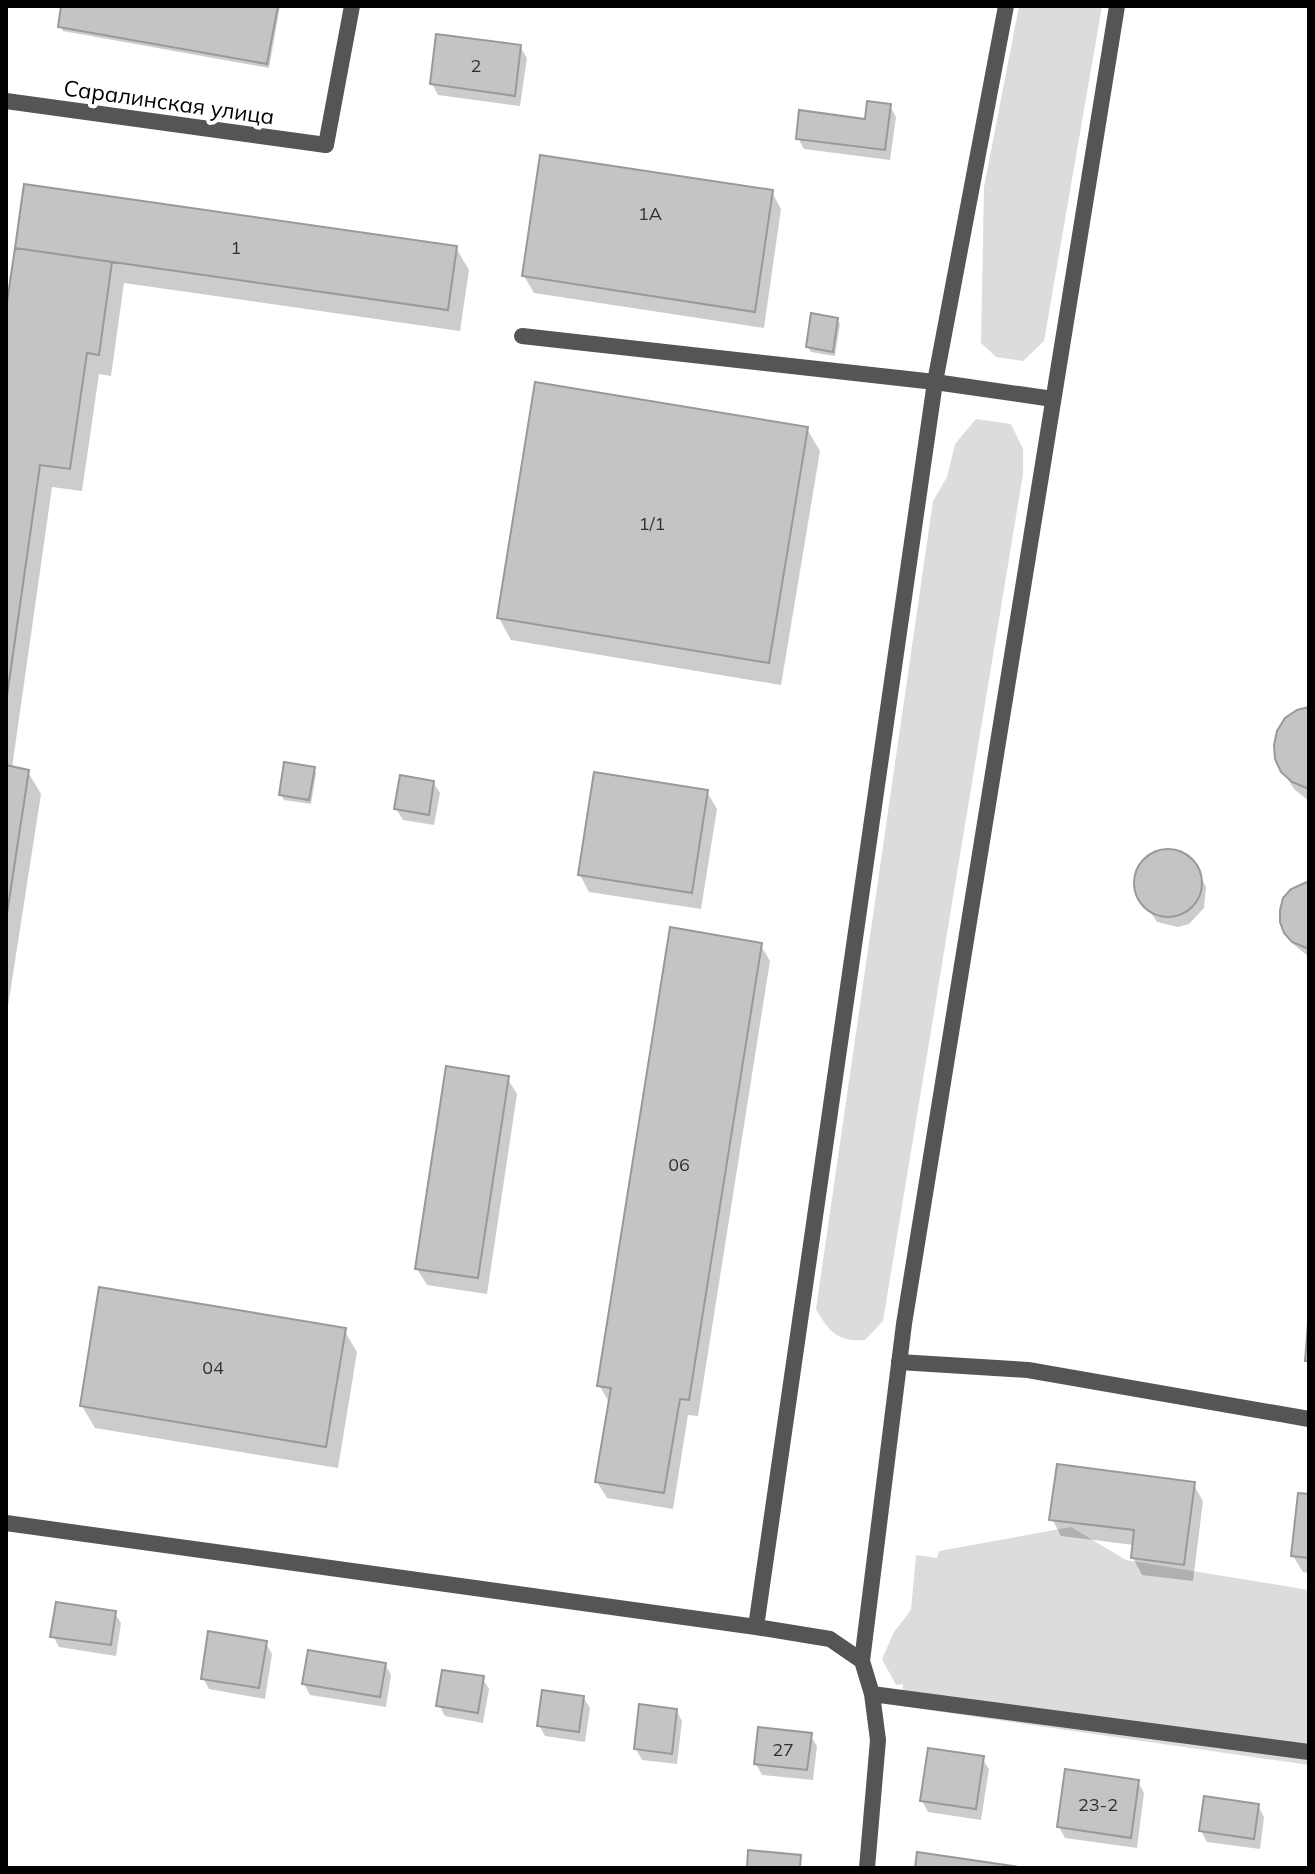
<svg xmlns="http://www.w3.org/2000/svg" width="1315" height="1874" font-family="Mulish,sans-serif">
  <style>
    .green { fill: #dcdcdc }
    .shadow { fill: #0003 }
    .building { fill: #c4c4c4; stroke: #999; stroke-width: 2 }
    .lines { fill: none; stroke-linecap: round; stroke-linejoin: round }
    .lane { stroke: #555; stroke-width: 16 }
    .street { stroke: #555; stroke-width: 16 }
    .labels { text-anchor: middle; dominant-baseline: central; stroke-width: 8; stroke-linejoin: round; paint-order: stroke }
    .number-label { font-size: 18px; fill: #313131 }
    .street-label { font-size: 22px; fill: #000; stroke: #fff }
  </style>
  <rect width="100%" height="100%" fill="#fff"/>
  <path class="green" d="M 1019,6 L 1102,6 L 1044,341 L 1023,361 L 996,357 L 981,343 L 984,187 Z
    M 976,419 L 1011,424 L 1023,449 L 1023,474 L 883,1321 L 865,1340 C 838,1342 829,1332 816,1309 L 933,501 L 947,477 L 955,444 Z
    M 1071,1527 L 1126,1560 L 1309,1590 L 1309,1765 L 901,1706 L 903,1684 L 896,1685 L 882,1659 L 894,1632 L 911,1610 L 916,1555 L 937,1558 L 939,1551 Z"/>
  <path class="shadow" d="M 63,6 L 280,6 L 269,68 L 63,31 L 60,26 Z
    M 520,47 L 527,58 L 520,106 L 438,95 L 432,84 Z
    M 890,106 L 896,117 L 890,160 L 804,149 L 798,138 L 867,121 Z
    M 26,186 L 456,248 L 469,270 L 460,331 L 124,283 L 111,376 L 99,374 L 82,491 L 52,487 L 12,768 L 28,772 L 41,794 L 6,1019 L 6,323 Z
    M 772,192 L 781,209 L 764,328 L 534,293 L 524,276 Z
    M 837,320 L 840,324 L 835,356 L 811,352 L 808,347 Z
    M 807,429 L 820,451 L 781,685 L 511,640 L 499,618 Z
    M 1309,709 L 1309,801 L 1294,789 L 1283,771 Z
    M 313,768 L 316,773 L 311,804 L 284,800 L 281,795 Z
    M 433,782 L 440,793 L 434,825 L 403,820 L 396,809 Z
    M 707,792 L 717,809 L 701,909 L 589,892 L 580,875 Z
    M 1165,851 L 1176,852 L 1186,857 L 1194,864 L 1206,887 L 1204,908 L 1189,924 L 1178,927 L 1157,922 L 1137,892 L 1139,870 L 1145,860 Z
    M 1309,883 L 1309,957 L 1293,944 L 1286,932 Z
    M 760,944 L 770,961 L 698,1416 L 688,1415 L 673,1509 L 607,1498 L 597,1482 L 609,1402 L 599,1385 Z
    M 507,1078 L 517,1094 L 487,1294 L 427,1285 L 417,1269 Z
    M 344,1330 L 357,1352 L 338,1468 L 95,1428 L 82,1406 Z
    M 1193,1484 L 1203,1501 L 1193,1581 L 1142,1575 L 1133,1558 L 1134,1545 L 1061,1536 L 1052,1519 Z
    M 1309,1496 L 1309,1573 L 1303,1572 L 1293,1556 Z
    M 114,1612 L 121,1623 L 116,1656 L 59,1647 L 53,1636 Z
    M 266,1643 L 272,1654 L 265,1699 L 209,1689 L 203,1678 Z
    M 385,1664 L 391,1675 L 386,1707 L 310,1695 L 304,1684 Z
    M 482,1678 L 489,1689 L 483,1723 L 445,1716 L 439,1705 Z
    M 583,1697 L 590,1708 L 585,1742 L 545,1736 L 539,1725 Z
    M 676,1710 L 682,1721 L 677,1764 L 642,1760 L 636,1749 Z
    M 810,1735 L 817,1746 L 813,1780 L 762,1775 L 756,1764 Z
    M 982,1758 L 989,1769 L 981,1820 L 928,1812 L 922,1801 Z
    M 1138,1782 L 1144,1793 L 1137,1848 L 1065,1838 L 1059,1827 Z
    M 1258,1806 L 1264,1817 L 1260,1849 L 1207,1842 L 1201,1831 Z"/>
  <path class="building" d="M 61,6 L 278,6 L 267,64 L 58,27 Z
    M 436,34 L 521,45 L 515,96 L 430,84 Z
    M 867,101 L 891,104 L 885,150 L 796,139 L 799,110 L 865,119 Z
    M 540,155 L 773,190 L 755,312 L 522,276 Z
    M 24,184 L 457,246 L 448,310 L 15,248 Z
    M 15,248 L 112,262 L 99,355 L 87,353 L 70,469 L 40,465 L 6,703 L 6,309 Z
    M 811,313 L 838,318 L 833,352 L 806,347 Z
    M 535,382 L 808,427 L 769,663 L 497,618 Z
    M 1309,707 L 1309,789 L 1292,782 L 1281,772 L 1275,759 L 1274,745 L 1277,731 L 1285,718 L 1297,710 Z
    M 284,762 L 315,767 L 309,800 L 279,795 Z
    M 6,765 L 29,770 L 6,920 Z
    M 594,772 L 708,790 L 692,893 L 578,875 Z
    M 400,775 L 434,781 L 429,815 L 394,809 Z
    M1134 883a34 34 0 1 1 68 0a34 34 0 1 1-68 0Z
    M 1309,881 L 1309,949 L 1292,942 L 1284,933 L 1280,922 L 1280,910 L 1283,898 L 1291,889 Z
    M 670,927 L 762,943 L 689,1400 L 680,1399 L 664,1493 L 595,1482 L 611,1388 L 597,1386 Z
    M 446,1066 L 509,1076 L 478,1278 L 415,1269 Z
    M 99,1287 L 346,1328 L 326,1447 L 80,1406 Z
    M 1309,1311 L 1309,1361 L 1305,1361 Z
    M 1057,1464 L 1195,1482 L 1184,1565 L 1131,1558 L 1134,1530 L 1049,1520 Z
    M 1298,1493 L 1309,1494 L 1309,1558 L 1291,1556 Z
    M 56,1602 L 116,1611 L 111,1645 L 50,1637 Z
    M 208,1631 L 267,1641 L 259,1688 L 201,1679 Z
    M 308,1650 L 386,1663 L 380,1697 L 302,1684 Z
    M 442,1670 L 484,1676 L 478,1713 L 436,1706 Z
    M 542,1690 L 584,1696 L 579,1732 L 537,1726 Z
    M 639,1704 L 677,1709 L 672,1754 L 634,1749 Z
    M 758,1727 L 812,1733 L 807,1770 L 754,1764 Z
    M 928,1748 L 984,1756 L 976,1809 L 920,1801 Z
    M 1065,1769 L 1139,1780 L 1131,1838 L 1057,1827 Z
    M 1204,1796 L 1259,1804 L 1254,1839 L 1199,1831 Z
    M 748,1850 L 801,1855 L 800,1868 L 747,1868 Z
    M 917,1852 L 1019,1867 L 1019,1868 L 915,1868 Z"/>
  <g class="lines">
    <path class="lane" d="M 326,145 L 352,6
      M 522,336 L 935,382 L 1053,399
      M 899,1362 L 1028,1370 L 1309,1419"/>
    <path class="street" d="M 6,101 L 326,145
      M 6,1523 L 756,1627 L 830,1639 L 862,1661
      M 756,1627 L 935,382 L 1006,6
      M 872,1694 L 1309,1752
      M 867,1868 L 878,1740 L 872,1694 L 862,1661 L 904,1324 L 1117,6"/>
  </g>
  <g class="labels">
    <g class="number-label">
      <text x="476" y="65">2</text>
      <text x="650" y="213">1А</text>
      <text x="236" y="247">1</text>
      <text x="652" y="523">1/1</text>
      <text x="679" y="1164">06</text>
      <text x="213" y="1367">04</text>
      <text x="783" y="1749">27</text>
      <text x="1098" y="1804">23-2</text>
    </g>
    <g class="street-label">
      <text transform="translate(169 102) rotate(8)">Саралинская улица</text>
    </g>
  </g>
  <rect width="1315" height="1874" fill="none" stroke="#000000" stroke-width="16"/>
</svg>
